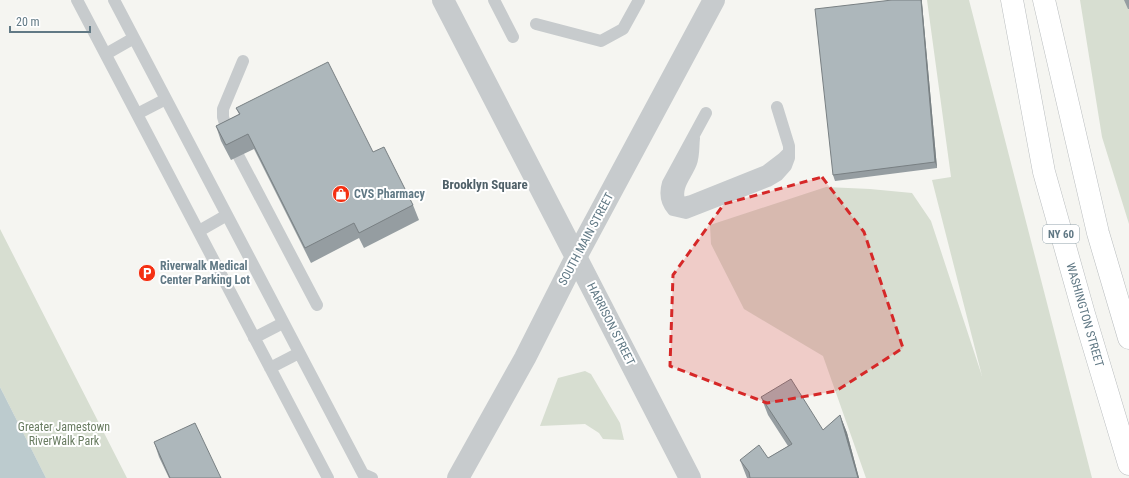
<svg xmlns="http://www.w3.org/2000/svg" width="1129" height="478" font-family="'Roboto Condensed',sans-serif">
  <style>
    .green { fill: #d7ded1 }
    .water { fill: #bccbce }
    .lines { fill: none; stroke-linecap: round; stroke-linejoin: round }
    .trunk-casing { stroke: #b8bcbe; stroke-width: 23 }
    .service { stroke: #c7cbcd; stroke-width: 12 }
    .minor { stroke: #c7cbcd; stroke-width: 22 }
    .tertiary { stroke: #c7cbcd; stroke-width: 22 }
    .trunk { stroke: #fff; stroke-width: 22 }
    .wall { fill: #959da1 }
    .shaded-wall { fill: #798083 }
    .building { fill: #adb7bb; stroke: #798083 }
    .marked { fill: #d62828; fill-opacity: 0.2; stroke: #d62828; stroke-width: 3; stroke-dasharray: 8 5; stroke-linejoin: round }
    .labels { text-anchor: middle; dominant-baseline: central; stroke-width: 4; stroke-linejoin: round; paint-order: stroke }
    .shield { fill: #fff; stroke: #90a1aa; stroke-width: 1 }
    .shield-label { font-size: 11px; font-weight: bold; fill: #617985 }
    .poi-label { font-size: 12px; font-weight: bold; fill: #617985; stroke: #fff; text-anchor: start }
    .street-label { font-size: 12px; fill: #617985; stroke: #fff }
    .park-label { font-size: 12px; fill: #697c61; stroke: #fff }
    .neighbourhood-label { font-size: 13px; font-weight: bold; fill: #506169; stroke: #fff }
  </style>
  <rect width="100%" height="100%" fill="#f5f5f1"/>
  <path class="green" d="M 927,0 L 969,0 L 1092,478 L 866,478 L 823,356 L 744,309 L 711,244 L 710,225 L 826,187 L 870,189 L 912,193 L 931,221 L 982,376 L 932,180 L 951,177 Z
    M 1080,0 L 1129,0 L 1129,224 L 1102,137 Z
    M 0,229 L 127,478 L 46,478 L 0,387 Z
    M 585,371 L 591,374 L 620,423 L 624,440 L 603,439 L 599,433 L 585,424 L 540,426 L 558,378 Z"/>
  <path class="water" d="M 0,387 L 46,478 L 0,478 Z"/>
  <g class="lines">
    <defs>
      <path id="trunk" d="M 1012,0 L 1044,172 L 1084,314 L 1129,464
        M 1044,0 L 1098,233 L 1129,338"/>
    </defs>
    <use href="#trunk" class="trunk-casing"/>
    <path class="service" d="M 77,0 L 328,478
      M 114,0 L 363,474 L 372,478
      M 494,0 L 513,37
      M 536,24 L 601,41 L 623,29 L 639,0
      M 106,54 L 134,38
      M 706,113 L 668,183 C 665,193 666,202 673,210 L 686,213 L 768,181 L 778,175 L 786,166 L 789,158 L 789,146 L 777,107
      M 137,114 L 166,99
      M 229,137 L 223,117 L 223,109 L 243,61
      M 694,138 C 693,146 694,155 691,163 C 686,176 675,186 679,200 L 683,203 L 691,201 L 766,171 L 783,158 L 787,154
      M 239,157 L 317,305
      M 199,231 L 227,215
      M 254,338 L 283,323
      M 270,368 L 299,353"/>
    <path class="minor" d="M 576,257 L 690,478"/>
    <path class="tertiary" d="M 443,0 L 576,257
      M 458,478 L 525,358 L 576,257 L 714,0"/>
    <use href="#trunk" class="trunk"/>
  </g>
  <path class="wall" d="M 892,0 L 922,0 L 922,3 L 937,168 L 835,181 L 833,175 Z
    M 1124,0 L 1129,0 L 1129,9 L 1128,9 Z
    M 236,108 L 373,152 L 413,205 L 419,220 L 364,248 L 359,238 L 311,263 L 254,149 L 231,160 L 221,141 L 216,126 L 239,114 Z
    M 761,397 L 823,430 L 840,415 L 847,433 L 859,478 L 747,478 L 740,460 L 768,458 L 788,446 L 768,415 Z
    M 154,442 L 221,478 L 169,478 L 159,457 Z"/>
  <path class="shaded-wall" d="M 921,0 L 922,0 L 922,3 L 937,168 L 935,162 Z
    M 840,415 L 847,433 L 859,478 L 858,478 Z"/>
  <path class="building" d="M 892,0 L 921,0 L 935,162 L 833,175 L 815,9 Z
    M 328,62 L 373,152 L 384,147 L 413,205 L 359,233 L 354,223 L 305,248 L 248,134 L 226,145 L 216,126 L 240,114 L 236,108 Z
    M 791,379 L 823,430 L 840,415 L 858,478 L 750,478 L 749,472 L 740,460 L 759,445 L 768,458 L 792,444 L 761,397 Z
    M 195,423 L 221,478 L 170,478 L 154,442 Z"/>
  <path class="marked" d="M 822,177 L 864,232 L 903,348 L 836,391 L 767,403 L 670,366 L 673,275 L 724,204 Z"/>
  <defs>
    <symbol id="shop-disc" viewBox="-11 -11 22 22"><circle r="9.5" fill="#f43012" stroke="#fff"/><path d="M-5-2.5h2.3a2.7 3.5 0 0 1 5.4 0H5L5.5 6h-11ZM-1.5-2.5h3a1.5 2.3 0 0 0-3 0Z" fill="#fff"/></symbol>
    <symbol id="parking-disc" viewBox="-11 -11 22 22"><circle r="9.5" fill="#f43012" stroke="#fff"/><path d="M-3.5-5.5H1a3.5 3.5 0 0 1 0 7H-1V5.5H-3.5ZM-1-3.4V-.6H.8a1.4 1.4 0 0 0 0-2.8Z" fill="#fff"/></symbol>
  </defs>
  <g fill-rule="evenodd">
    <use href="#shop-disc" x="331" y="184" width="20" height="20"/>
    <use href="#parking-disc" x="137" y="263" width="20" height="20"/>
  </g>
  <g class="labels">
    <rect class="shield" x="1043" y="225" width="36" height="18" rx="3"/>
    <g class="shield-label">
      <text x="1061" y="234">NY 60</text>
    </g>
    <g class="poi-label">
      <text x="354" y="194">CVS Pharmacy</text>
      <text x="160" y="266">Riverwalk Medical<tspan x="160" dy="14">Center Parking Lot</tspan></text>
    </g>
    <g class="street-label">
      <text transform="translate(586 239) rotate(-62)">SOUTH MAIN STREET</text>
      <text transform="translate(1085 315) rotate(74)">WASHINGTON STREET</text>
      <text transform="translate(611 324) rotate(63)">HARRISON STREET</text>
    </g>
    <g class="park-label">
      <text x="64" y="427">Greater Jamestown<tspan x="64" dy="14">RiverWalk Park</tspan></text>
    </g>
    <g class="neighbourhood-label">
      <text x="485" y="184">Brooklyn Square</text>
    </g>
  </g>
  <path d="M10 26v6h80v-6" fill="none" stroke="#617985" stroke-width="2"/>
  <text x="16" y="26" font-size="12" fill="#617985" stroke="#ffffff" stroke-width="3" paint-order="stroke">20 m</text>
</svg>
